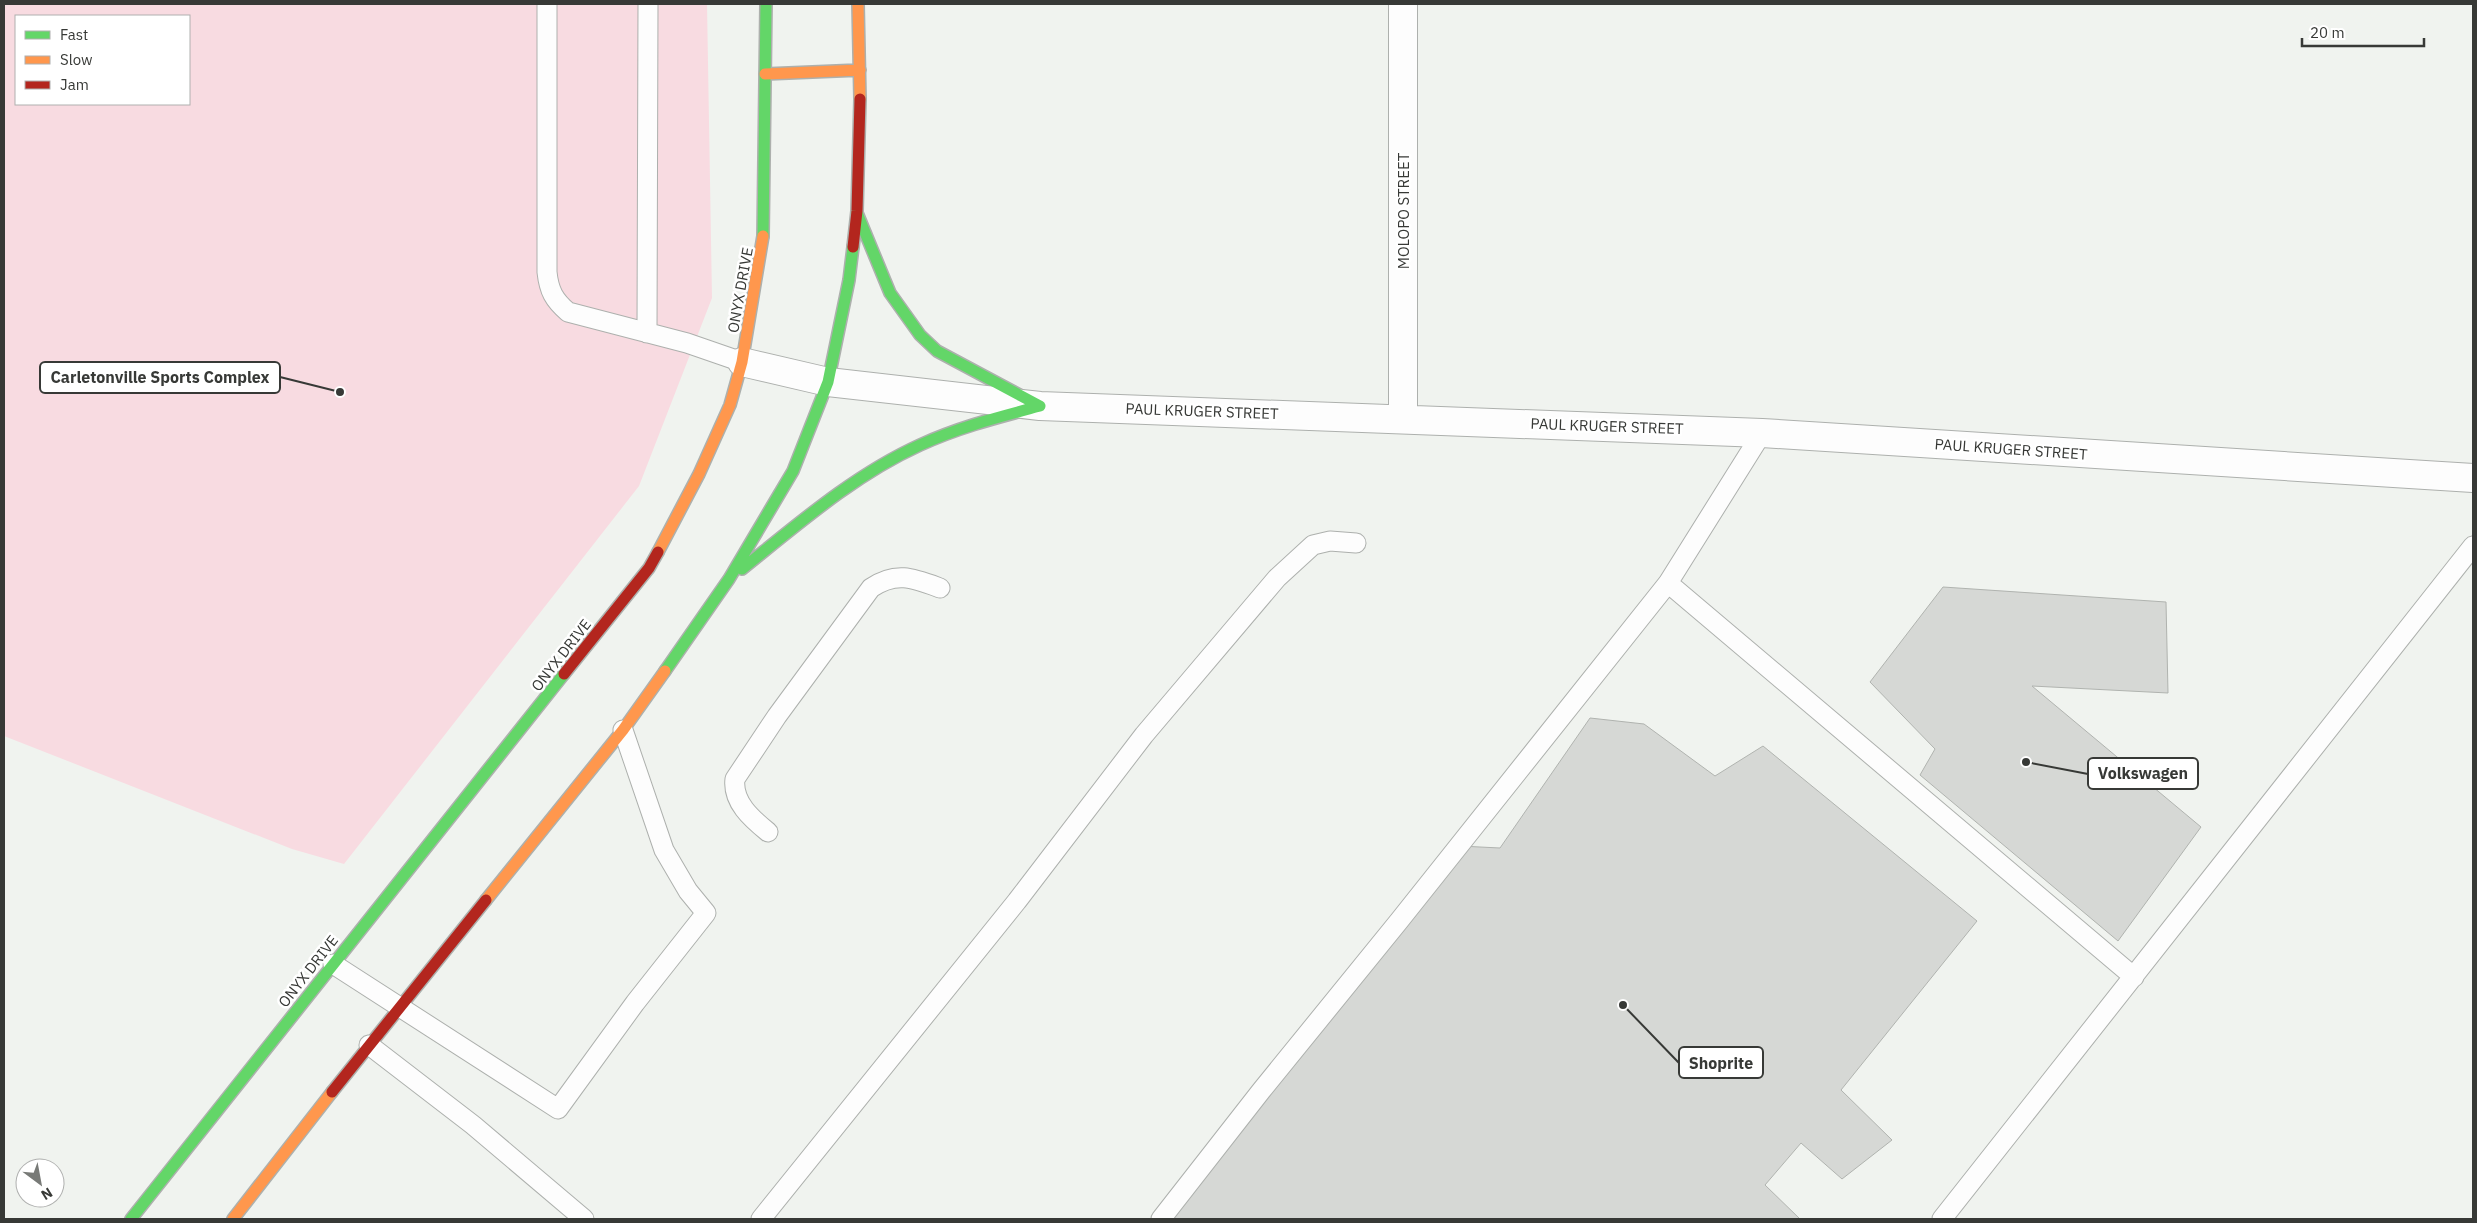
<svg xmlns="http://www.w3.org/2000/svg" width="2477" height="1223" font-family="'IBM Plex Sans',sans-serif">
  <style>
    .grass { fill: #f8dbe1; fill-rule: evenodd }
    .building { fill: #d6d8d5; stroke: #b0b3af }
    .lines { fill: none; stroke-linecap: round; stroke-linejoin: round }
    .lane-casing { stroke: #adb0ad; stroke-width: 21 }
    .street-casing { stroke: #adb0ad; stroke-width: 30 }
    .fast-casing { stroke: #adb0ad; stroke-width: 14 }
    .slow-casing { stroke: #adb0ad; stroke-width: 14 }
    .jam-casing { stroke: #adb0ad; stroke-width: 14 }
    .lane { stroke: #fdfdfd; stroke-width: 19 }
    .street { stroke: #fdfdfd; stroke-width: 28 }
    .fast { stroke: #63d668; stroke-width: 11 }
    .slow { stroke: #ff974d; stroke-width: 11 }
    .jam { stroke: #b3261e; stroke-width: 11 }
    .labels { text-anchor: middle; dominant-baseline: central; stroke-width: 5; stroke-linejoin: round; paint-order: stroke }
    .street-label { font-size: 15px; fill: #373936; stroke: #fff }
    .leader { fill: none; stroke: #373936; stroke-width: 2 }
    .callout-dot { fill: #373936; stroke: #fff; stroke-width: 2 }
    .callout { fill: #fff; stroke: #373936; stroke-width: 2 }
    .callout-label { font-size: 16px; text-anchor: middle; font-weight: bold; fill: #373936 }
  </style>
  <rect width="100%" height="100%" fill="#f0f3ef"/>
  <path class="grass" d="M 4,4 L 707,4 L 712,298 L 639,486 L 344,864 L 292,849 L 4,736 ZM 16,16 L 189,16 L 189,104 L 16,104 Z"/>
  <path class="building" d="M 1943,587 L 2166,602 L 2168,693 L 2032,686 L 2201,827 L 2118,941 L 1920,775 L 1935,749 L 1870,682 Z
    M 1590,718 L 1644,724 L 1715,776 L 1763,746 L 1977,921 L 1841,1090 L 1892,1140 L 1842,1179 L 1801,1143 L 1765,1185 L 1800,1219 L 1170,1219 L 1460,846 L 1500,848 Z"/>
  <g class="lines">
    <defs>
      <path id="lane" d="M 547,4 L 547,272 C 549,291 554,300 568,312 L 687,343 L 742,362
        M 647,333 L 648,4
        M 1668,583 L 2134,977
        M 768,832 C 752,819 732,802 735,779 L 777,716 L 871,588 C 896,571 913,578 940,588
        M 333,964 L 558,1109 L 635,1003 L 706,913 L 688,891 L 664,850 L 623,730
        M 369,1045 L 473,1125 L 584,1219
        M 761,1219 L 1017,901 L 1144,735 L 1277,578 L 1313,545 L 1330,541 L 1356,543
        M 1161,1219 L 1261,1091 L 1399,921 L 1668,583 L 1762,433
        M 1942,1219 L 2473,546"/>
      <path id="street" d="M 1403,4 L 1403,418
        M 742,362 L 828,382 L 1040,406 L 1762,433 L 2473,478"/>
      <path id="fast" d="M 857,213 L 890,293 L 920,335 L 937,351 L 1040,406
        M 763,236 L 766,4
        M 742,569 C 798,524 854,475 920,445 C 959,427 999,417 1040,406
        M 665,671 L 729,579 L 793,471 L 828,382 L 849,280 L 853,247
        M 131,1219 L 564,674"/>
      <path id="slow" d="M 858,4 L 860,99
        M 765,74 L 860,70
        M 658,552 L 699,474 L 730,405 L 742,362 L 763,236
        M 486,900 L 623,730 L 665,671
        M 233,1219 L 332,1092"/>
      <path id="jam" d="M 853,247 L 857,211 L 860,99
        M 564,674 L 649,568 L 658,552
        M 332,1092 L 486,900"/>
    </defs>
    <use href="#lane" class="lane-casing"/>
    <use href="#street" class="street-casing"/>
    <use href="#fast" class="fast-casing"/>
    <use href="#slow" class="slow-casing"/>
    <use href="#jam" class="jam-casing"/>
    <use href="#lane" class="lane"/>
    <use href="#street" class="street"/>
    <use href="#fast" class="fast"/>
    <use href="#slow" class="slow"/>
    <use href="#jam" class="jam"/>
  </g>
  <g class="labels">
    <g class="street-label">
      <text transform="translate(1403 211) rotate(-90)">MOLOPO STREET</text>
      <text transform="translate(740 290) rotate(-80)">ONYX DRIVE</text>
      <text transform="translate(1202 411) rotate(2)">PAUL KRUGER STREET</text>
      <text transform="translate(1607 426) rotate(2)">PAUL KRUGER STREET</text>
      <text transform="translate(2011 449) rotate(4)">PAUL KRUGER STREET</text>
      <text transform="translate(561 655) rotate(-52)">ONYX DRIVE</text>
      <text transform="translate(308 971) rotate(-52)">ONYX DRIVE</text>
    </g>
  </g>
  <path class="leader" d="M340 392L280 377M2026 762L2088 774M1623 1005L1679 1063"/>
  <g class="callout-dot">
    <circle cx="340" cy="392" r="5"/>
    <circle cx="2026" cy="762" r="5"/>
    <circle cx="1623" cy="1005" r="5"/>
  </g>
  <g class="callout">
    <rect x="40" y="362" width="240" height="31" rx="5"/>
    <rect x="2088" y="758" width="110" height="31" rx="5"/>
    <rect x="1679" y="1047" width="84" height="31" rx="5"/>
  </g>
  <g class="callout-label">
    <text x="160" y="383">Carletonville Sports Complex</text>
    <text x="2143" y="779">Volkswagen</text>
    <text x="1721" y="1069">Shoprite</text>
  </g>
  <rect width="2477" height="1223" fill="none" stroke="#373936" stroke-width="10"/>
  <rect x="15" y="15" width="175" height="90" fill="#ffffff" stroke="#afb0af"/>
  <rect x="25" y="31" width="25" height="8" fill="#63d668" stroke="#afb0af"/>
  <text x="60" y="40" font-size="15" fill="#373936">Fast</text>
  <rect x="25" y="56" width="25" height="8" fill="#ff974d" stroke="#afb0af"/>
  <text x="60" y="65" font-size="15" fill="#373936">Slow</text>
  <rect x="25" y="81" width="25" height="8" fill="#b3261e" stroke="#afb0af"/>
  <text x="60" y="90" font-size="15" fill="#373936">Jam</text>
  <g transform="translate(40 1183) rotate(148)"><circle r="24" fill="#ffffff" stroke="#afb0af"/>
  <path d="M0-4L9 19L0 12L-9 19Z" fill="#787a77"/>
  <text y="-8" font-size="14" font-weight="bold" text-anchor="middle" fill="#373936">N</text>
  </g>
  <path d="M2302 38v8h122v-8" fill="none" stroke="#373936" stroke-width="2.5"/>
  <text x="2310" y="38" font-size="15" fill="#373936" stroke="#ffffff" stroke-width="4" paint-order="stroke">20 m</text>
</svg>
